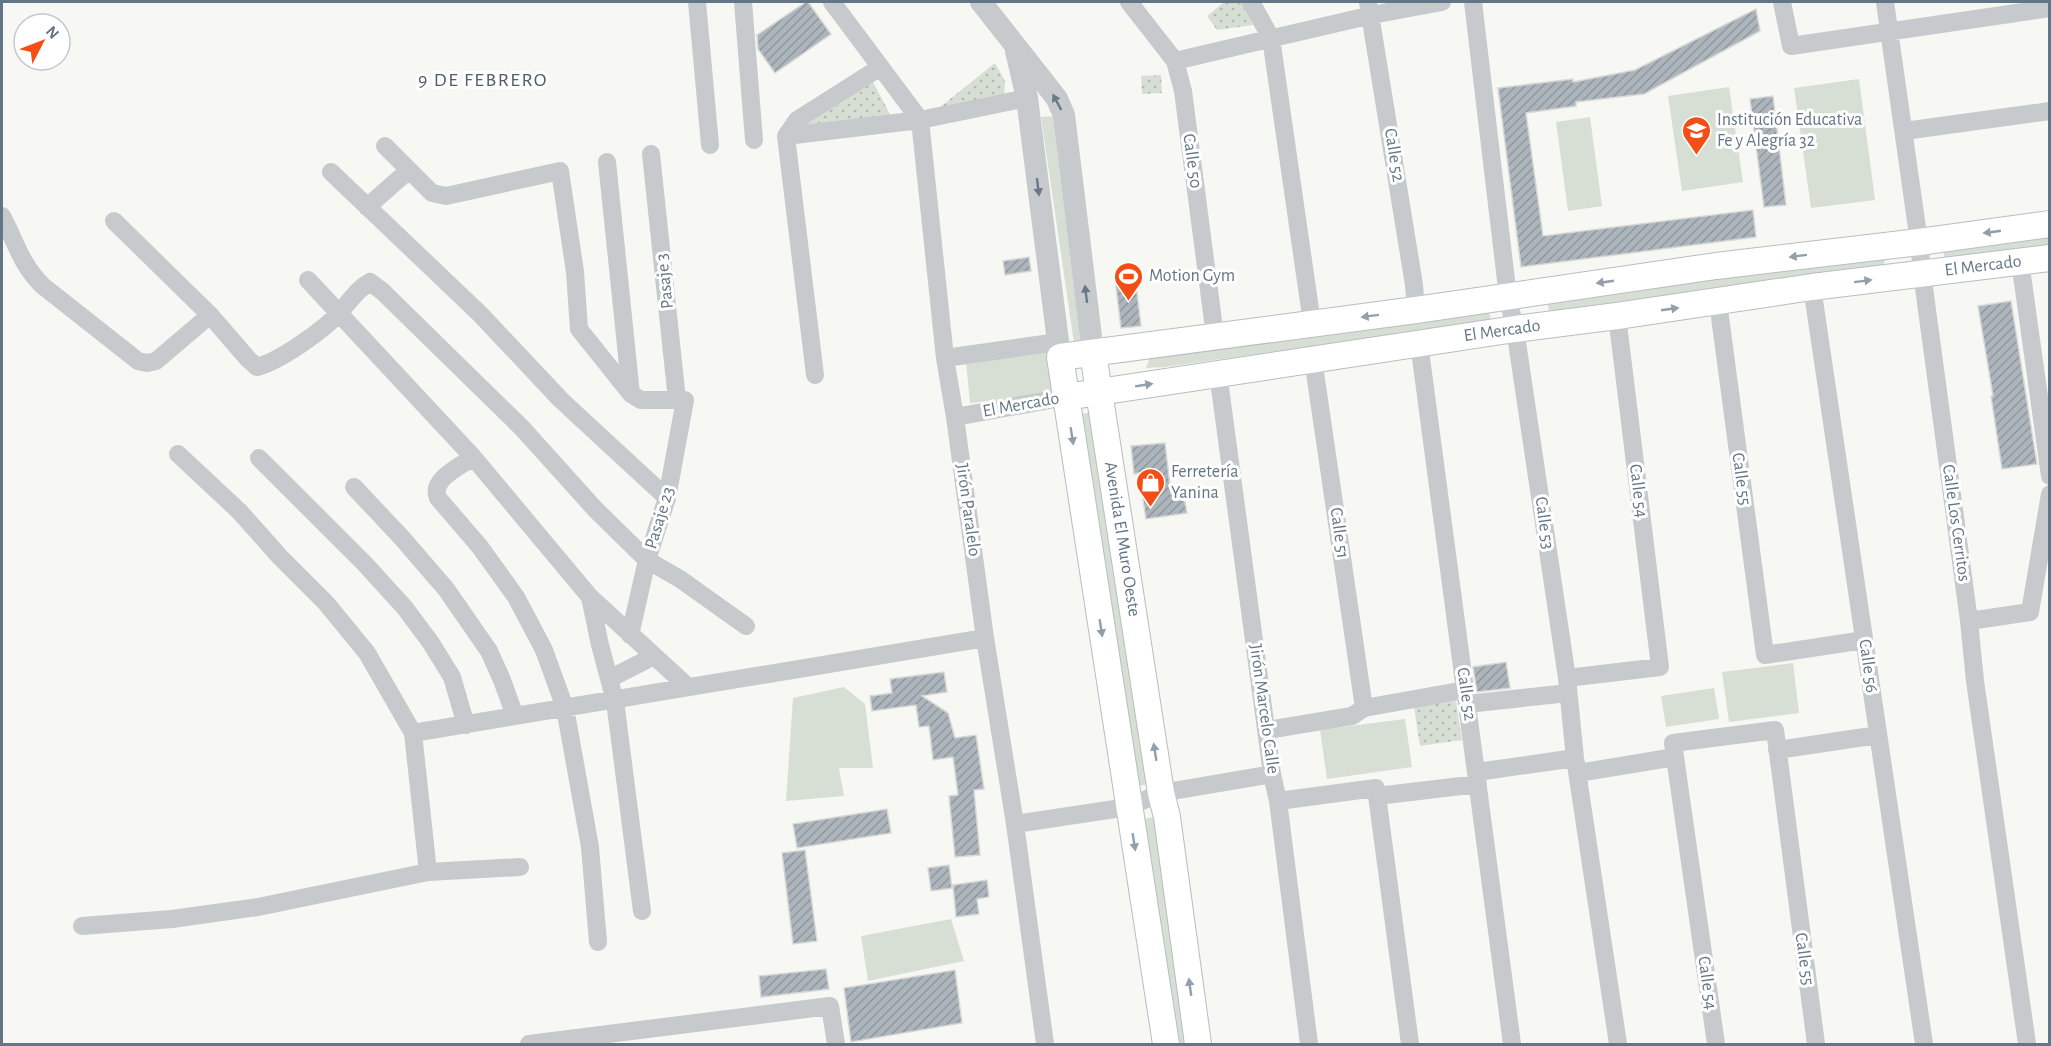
<svg xmlns="http://www.w3.org/2000/svg" width="2051" height="1046" font-family="'Alegreya Sans',sans-serif">
  <style>
    .grass { fill: #d7dfd4 }
    .park { fill: url(#park-dots) }
    .building { fill: url(#building-hatch); stroke: #d8d8d6; stroke-width: 1.5 }
    .lines { fill: none; stroke-linecap: round; stroke-linejoin: round }
    .secondary-casing { stroke: #b8bdc2; stroke-width: 28 }
    .minor { stroke: #c6cacd; stroke-width: 18 }
    .tertiary { stroke: #c6cacd; stroke-width: 22 }
    .secondary { stroke: #fff; stroke-width: 26 }
    .oneway { fill: #687a8a }
    .oneway2 { fill: #929fab }
    .labels { text-anchor: middle; dominant-baseline: central; stroke-width: 6; stroke-linejoin: round; paint-order: stroke }
    .poi-label { font-size: 18px; fill: #637687; stroke: #fff; text-anchor: start }
    .street-label { font-size: 18px; fill: #637687; stroke: #fff }
    .neighbourhood-label { font-size: 20px; letter-spacing: 1.5px; fill: #51606b; stroke: #fff }
  </style>
  <defs>
    <pattern id="park-dots" width="8" height="8" patternUnits="userSpaceOnUse" patternTransform="scale(1.5)"><rect width="8" height="8" fill="#d7dfd4"/><path d="M2 2h.1M6 6h.1" fill="none" stroke="#b2b9b2" stroke-width="1.8" stroke-linecap="round"/></pattern>
    <pattern id="building-hatch" width="6" height="6" patternUnits="userSpaceOnUse" patternTransform="scale(1.5)"><rect width="6" height="6" fill="#acb5bb"/><path d="M-1 1l2-2M0 6l6-6M5 7l2-2" fill="none" stroke="#90989e"/></pattern>
  </defs>
  <rect width="100%" height="100%" fill="#f7f7f3"/>
  <path class="grass" d="M 1859,79 L 1875,200 L 1811,208 L 1794,88 Z
    M 1729,87 L 1743,182 L 1682,191 L 1668,96 Z
    M 1055,116 L 1087,341 L 1074,343 L 1041,117 Z
    M 1590,117 L 1602,206 L 1568,211 L 1556,122 Z
    M 2049,230 L 2049,245 L 1944,259 L 1944,245 Z
    M 1884,252 L 1885,269 L 1549,313 L 1547,297 Z
    M 1488,306 L 1491,321 L 1165,367 L 1146,368 L 1150,357 Z
    M 1047,352 L 1052,394 L 970,403 L 966,362 Z
    M 1095,412 L 1151,784 L 1137,786 L 1080,414 Z
    M 1793,663 L 1799,713 L 1729,722 L 1722,672 Z
    M 844,687 L 865,704 L 873,768 L 839,768 L 844,796 L 786,801 L 793,698 Z
    M 1714,688 L 1719,719 L 1666,727 L 1661,696 Z
    M 1405,719 L 1412,767 L 1327,779 L 1320,730 Z
    M 1155,817 L 1187,1044 L 1173,1044 L 1141,819 Z
    M 951,919 L 964,961 L 868,981 L 861,936 Z"/>
  <path class="park" d="M 1224,2 L 1243,2 L 1253,25 L 1217,30 L 1207,16 Z
    M 995,63 L 1005,81 L 1004,96 L 939,108 Z
    M 1161,75 L 1162,93 L 1142,94 L 1141,76 Z
    M 873,82 L 892,118 L 803,127 Z
    M 1456,701 L 1462,740 L 1420,746 L 1414,707 Z"/>
  <path class="building" d="M 806,2 L 808,2 L 831,34 L 775,73 L 758,49 L 757,35 Z
    M 1756,9 L 1760,31 L 1644,94 L 1576,102 L 1576,106 L 1526,113 L 1543,236 L 1753,210 L 1756,237 L 1521,267 L 1498,88 L 1573,79 L 1573,82 L 1635,70 Z
    M 1773,96 L 1786,205 L 1764,207 L 1750,99 Z
    M 1029,257 L 1031,271 L 1005,275 L 1003,261 Z
    M 1135,276 L 1141,326 L 1121,328 L 1115,279 Z
    M 2011,301 L 2037,464 L 2002,469 L 1991,396 L 1993,396 L 1978,306 Z
    M 1165,443 L 1171,494 L 1183,492 L 1187,513 L 1146,519 L 1139,473 L 1134,474 L 1131,446 Z
    M 1506,662 L 1510,688 L 1477,692 L 1473,667 Z
    M 944,672 L 947,692 L 922,696 L 948,713 L 955,738 L 976,735 L 984,789 L 974,790 L 980,855 L 955,857 L 949,796 L 958,795 L 953,757 L 933,760 L 929,726 L 919,727 L 916,705 L 872,711 L 870,696 L 892,693 L 890,679 Z
    M 887,809 L 891,833 L 797,848 L 793,824 Z
    M 805,850 L 817,941 L 793,944 L 782,853 Z
    M 949,865 L 952,888 L 931,891 L 928,868 Z
    M 987,880 L 989,897 L 977,899 L 979,914 L 956,917 L 953,885 Z
    M 826,969 L 829,989 L 761,997 L 759,976 Z
    M 955,970 L 962,1023 L 851,1042 L 844,988 Z"/>
  <g class="lines">
    <defs>
      <path id="secondary" d="M 1093,353 L 1161,793 L 1167,817 L 1198,1044
        M 1066,397 L 1515,329 L 1617,316 L 1812,287 L 2050,258
        M 1166,1044 L 1060,357 L 1416,310 L 1716,266 L 1919,242 L 2050,224"/>
    </defs>
    <use href="#secondary" class="secondary-casing"/>
    <path class="minor" d="M 697,2 L 710,145
      M 743,2 L 754,140
      M 832,2 L 920,120 L 945,358 L 955,417 L 985,638 L 1015,824 L 1045,1044
      M 1129,2 L 1175,61 L 1183,91 L 1215,336
      M 1251,2 L 1271,38 L 1312,323
      M 1368,2 L 1414,285 L 1416,310
      M 1473,2 L 1508,297 L 1515,329 L 1567,678 L 1575,758 L 1618,1044
      M 1782,2 L 1791,46 L 2050,8
      M 1885,2 L 1919,242 L 1922,273 L 1969,621 L 1975,681 L 2027,1044
      M 1175,61 L 1372,15 L 1442,2
      M 1904,131 L 2050,111
      M 786,136 L 920,120 L 1027,98
      M 385,146 L 432,193 L 446,196 L 560,171 L 575,272 L 579,329 L 631,394 L 641,400 L 677,400
      M 607,162 L 631,394
      M 331,172 L 480,314 L 561,400 L 667,498
      M 367,207 L 408,171
      M 2,216 C 16,242 21,265 43,286 L 138,361 L 147,363 L 156,361 L 210,315
      M 114,221 L 210,315 L 248,359 L 257,367 C 280,361 324,330 340,312 C 350,301 357,289 370,282 L 382,291 L 522,428 L 595,509 L 647,560 L 680,579 L 746,626
      M 2020,261 L 2050,476
      M 308,280 L 473,457 L 590,597 L 688,687
      M 1812,287 L 1924,1044
      M 1718,302 L 1765,655 L 1864,640
      M 1419,343 L 1512,1044
      M 945,358 L 1058,342
      M 1313,359 L 1364,708
      M 1218,373 L 1272,774 L 1278,801 L 1309,1044
      M 815,375 L 786,136 L 797,120 L 879,68
      M 955,417 L 1066,397
      M 178,454 L 239,511 L 280,557 L 326,603 L 367,653 L 413,733 L 428,872
      M 473,457 C 460,467 430,479 438,498 L 480,547 L 516,597 L 544,650 L 565,708 L 590,847 L 598,942
      M 259,458 L 365,564 L 405,608 L 431,643 L 452,677 L 466,725
      M 354,487 L 402,538 L 446,589 L 489,651 L 502,680 L 515,716
      M 590,597 L 600,645 L 615,701 L 642,911
      M 1969,621 L 2030,612 L 2050,494
      M 630,635 L 647,560 L 667,498 L 685,400 L 677,400 L 651,154
      M 1567,678 L 1660,667 L 1617,316
      M 609,679 L 654,656
      M 1467,704 L 1568,693
      M 1267,730 L 1352,716 L 1364,708 L 1465,690
      M 413,733 L 985,638
      M 1777,750 L 1878,735
      M 1477,772 L 1575,758
      M 1578,773 L 1675,757
      M 1377,796 L 1478,784
      M 1278,801 L 1376,788 L 1410,1044
      M 1015,824 L 1128,807 L 1161,793 L 1272,774
      M 82,926 L 172,919 L 258,907 L 428,872 L 520,867
      M 529,1044 L 830,1006 L 836,1044
      M 1716,1044 L 1673,743 L 1775,730 L 1816,1044"/>
    <path class="tertiary" d="M 981,2 L 1044,82 L 1057,99 L 1064,115 L 1093,353
      M 1016,51 L 1027,98 L 1060,357"/>
    <use href="#secondary" class="secondary"/>
  </g>
  <defs><path id="oneway-solid" d="M-6-.8H1V-3.2L6.5 0L1 3.2V.8H-6Z" transform="scale(1.5)"/></defs>
  <g class="oneway">
    <use href="#oneway-solid" transform="translate(1057 102) rotate(-118)"/>
    <use href="#oneway-solid" transform="translate(1038 187) rotate(83)"/>
    <use href="#oneway-solid" transform="translate(1086 294) rotate(-97)"/>
  </g>
  <g class="oneway2">
    <use href="#oneway-solid" transform="translate(1992 232) rotate(172)"/>
    <use href="#oneway-solid" transform="translate(1798 256) rotate(173)"/>
    <use href="#oneway-solid" transform="translate(1863 281) rotate(-7)"/>
    <use href="#oneway-solid" transform="translate(1605 282) rotate(172)"/>
    <use href="#oneway-solid" transform="translate(1670 309) rotate(-8)"/>
    <use href="#oneway-solid" transform="translate(1370 316) rotate(173)"/>
    <use href="#oneway-solid" transform="translate(1144 385) rotate(-9)"/>
    <use href="#oneway-solid" transform="translate(1072 436) rotate(81)"/>
    <use href="#oneway-solid" transform="translate(1101 628) rotate(81)"/>
    <use href="#oneway-solid" transform="translate(1155 752) rotate(-99)"/>
    <use href="#oneway-solid" transform="translate(1134 842) rotate(81)"/>
    <use href="#oneway-solid" transform="translate(1190 987) rotate(-98)"/>
  </g>
  <defs>
    <symbol id="school-pin" viewBox="-11 -11 22 30"><path d="M0 17L-7.5 6A9.5 9.5 0 1 1 7.5 6Z" fill="#f44d16" stroke="#fff"/><path d="M0-5L7-2L0 1L-7-2ZM-4 1L0 2.5L4 1V4Q0 6-4 4Z" fill="#fff"/></symbol>
    <symbol id="stadium-pin" viewBox="-11 -11 22 30"><path d="M0 17L-7.5 6A9.5 9.5 0 1 1 7.5 6Z" fill="#f44d16" stroke="#fff"/><path d="M0-5a6.5 5 0 1 0 0 10a6.5 5 0 1 0 0-10ZM-3.5-1.8h7v3.6h-7Z" fill="#fff"/></symbol>
    <symbol id="shop-pin" viewBox="-11 -11 22 30"><path d="M0 17L-7.5 6A9.5 9.5 0 1 1 7.5 6Z" fill="#f44d16" stroke="#fff"/><path d="M-5-2.5h2.3a2.7 3.5 0 0 1 5.4 0H5L5.5 6h-11ZM-1.5-2.5h3a1.5 2.3 0 0 0-3 0Z" fill="#fff"/></symbol>
  </defs>
  <g fill-rule="evenodd">
    <use href="#school-pin" x="1680" y="114" width="33" height="45"/>
    <use href="#stadium-pin" x="1112" y="260" width="33" height="45"/>
    <use href="#shop-pin" x="1134" y="466" width="33" height="45"/>
  </g>
  <g class="labels">
    <g class="poi-label">
      <text x="1717" y="120">Institución Educativa<tspan x="1717" dy="21">Fe y Alegría 32</tspan></text>
      <text x="1149" y="276">Motion Gym</text>
      <text x="1171" y="472">Ferretería<tspan x="1171" dy="21">Yanina</tspan></text>
    </g>
    <g class="street-label">
      <text transform="translate(1394 155) rotate(81)">Calle 52</text>
      <text transform="translate(1192 161) rotate(82)">Calle 50</text>
      <text transform="translate(1983 266) rotate(-7)">El Mercado</text>
      <text transform="translate(665 281) rotate(-96)">Pasaje 3</text>
      <text transform="translate(1502 331) rotate(-8)">El Mercado</text>
      <text transform="translate(1021 405) rotate(-10)">El Mercado</text>
      <text transform="translate(1741 479) rotate(82)">Calle 55</text>
      <text transform="translate(1638 491) rotate(83)">Calle 54</text>
      <text transform="translate(968 510) rotate(82)">Jirón Paralelo</text>
      <text transform="translate(660 518) rotate(-73)">Pasaje 23</text>
      <text transform="translate(1544 523) rotate(82)">Calle 53</text>
      <text transform="translate(1956 523) rotate(82)">Calle Los Cerritos</text>
      <text transform="translate(1339 533) rotate(82)">Calle 51</text>
      <text transform="translate(1122 539) rotate(81)">Avenida El Muro Oeste</text>
      <text transform="translate(1868 666) rotate(82)">Calle 56</text>
      <text transform="translate(1466 694) rotate(82)">Calle 52</text>
      <text transform="translate(1264 709) rotate(82)">Jirón Marcelo Calle</text>
      <text transform="translate(1804 959) rotate(82)">Calle 55</text>
      <text transform="translate(1707 983) rotate(82)">Calle 54</text>
    </g>
    <g class="neighbourhood-label">
      <text x="483" y="80">9 DE FEBRERO</text>
    </g>
  </g>
  <rect width="2051" height="1046" fill="none" stroke="#637687" stroke-width="6"/>
  <g transform="translate(42 42) rotate(48)"><circle r="28" fill="#ffffff" stroke="#c1c8cf" stroke-width="1.5"/>
  <path d="M0-4.5L10 22L0 15L-10 22Z" fill="#f44d16"/>
  <text y="-9" font-size="16" font-weight="bold" text-anchor="middle" fill="#637687">N</text>
  </g>
</svg>
